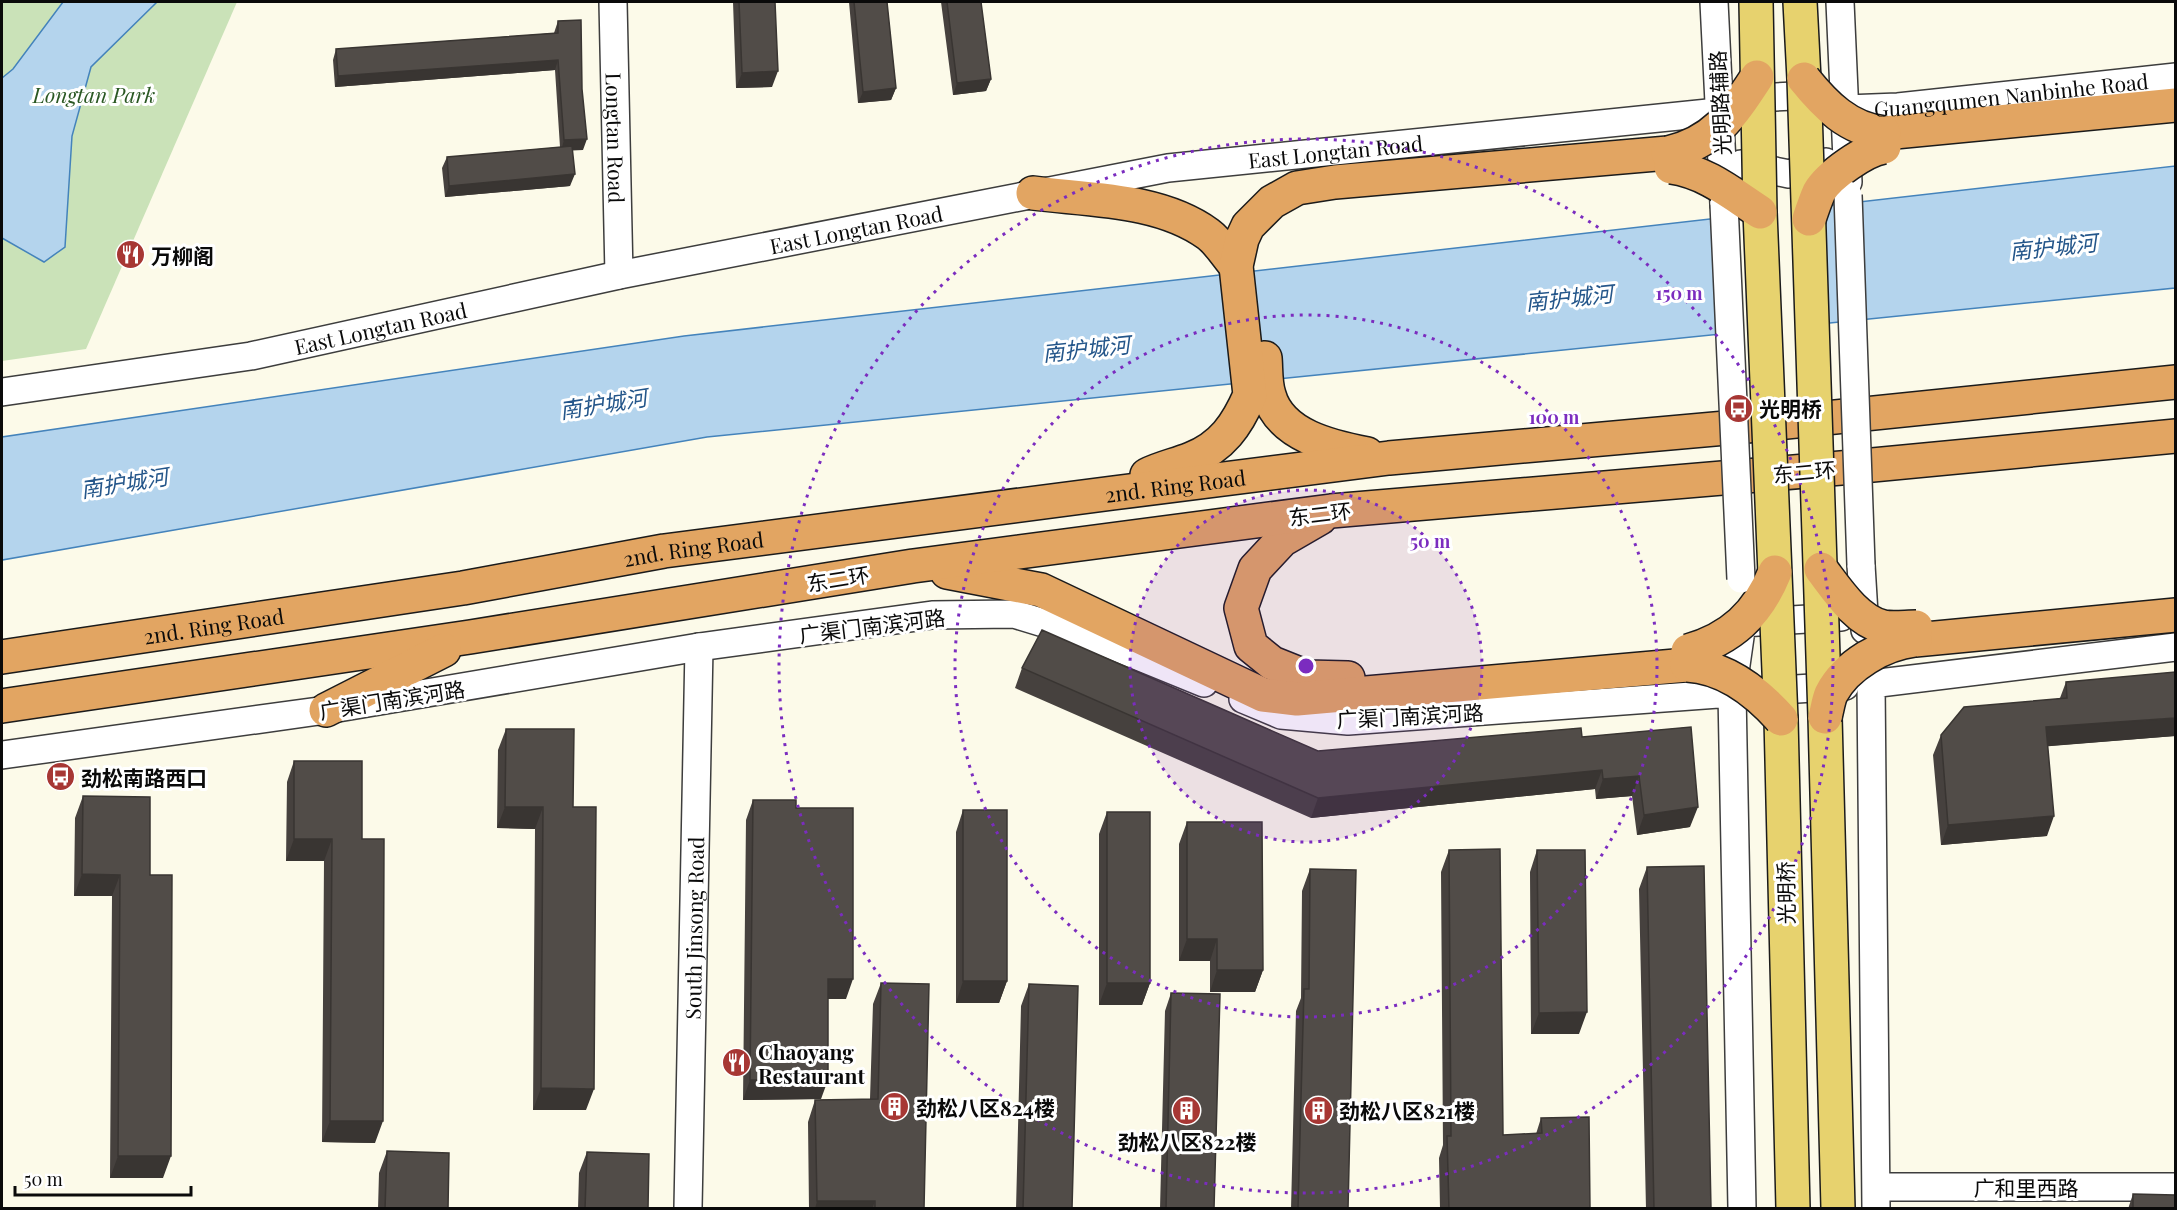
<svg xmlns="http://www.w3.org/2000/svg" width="2177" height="1210" font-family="'Playfair Display','Noto Sans SC',serif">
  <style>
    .green { fill: #cae2b8 }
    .water { fill: #b4d4ed; stroke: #4483bb; stroke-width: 1.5 }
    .pier { fill: #fcfae9 }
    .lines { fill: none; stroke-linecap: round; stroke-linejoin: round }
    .minor-casing { stroke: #3d3d3d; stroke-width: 30 }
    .major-casing { stroke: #1b1b1b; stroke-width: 36 }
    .highway-casing { stroke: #1b1b1b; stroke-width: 36 }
    .minor { stroke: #fff; stroke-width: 27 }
    .major { stroke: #e7d26e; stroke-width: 33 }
    .highway { stroke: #e2a562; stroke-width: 33 }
    .minor-bridge-casing { stroke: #3d3d3d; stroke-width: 30; stroke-linecap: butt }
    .major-bridge-casing { stroke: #1b1b1b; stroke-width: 36; stroke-linecap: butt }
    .highway-bridge-casing { stroke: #1b1b1b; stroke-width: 36; stroke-linecap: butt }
    .minor-bridge { stroke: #fff; stroke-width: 27 }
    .major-bridge { stroke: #e7d26e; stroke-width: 33 }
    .highway-bridge { stroke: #e2a562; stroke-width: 33 }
    .wall { fill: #46413e }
    .shaded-wall { fill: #393532 }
    .building { fill: #514c48; stroke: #393532; stroke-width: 1.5 }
    .ring { fill: none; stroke: #7b2cbf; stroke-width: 3; stroke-dasharray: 3 6 }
    .labels { text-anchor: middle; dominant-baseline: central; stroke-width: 6; stroke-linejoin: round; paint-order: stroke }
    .park-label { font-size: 21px; font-style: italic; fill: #2a5823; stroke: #fff }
    .street-label { font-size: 21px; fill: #0a0a0a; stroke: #fff }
    .poi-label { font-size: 21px; font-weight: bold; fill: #0a0a0a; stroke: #fff; text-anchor: start }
    .water-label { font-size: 22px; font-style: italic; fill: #24568a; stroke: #fff }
    .centre { fill: #7b2cbf; stroke: #fff; stroke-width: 3 }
    .ring-label { font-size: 18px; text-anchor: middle; font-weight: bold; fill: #7b2cbf; stroke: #fff; stroke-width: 6; stroke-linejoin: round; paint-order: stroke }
  </style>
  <rect width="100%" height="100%" fill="#fcfae9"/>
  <path class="green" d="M 2,2 L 237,2 L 86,349 L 2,361 Z"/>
  <path class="water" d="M 63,2 L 157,2 L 91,67 L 72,136 L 65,247 L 44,262 L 2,238 L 2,78 L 13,69 Z
    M 2175,166 L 2175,288 L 707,437 L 2,560 L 2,437 L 684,336 Z"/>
  <path class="pier" d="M 1826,202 L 1823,231 L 1828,326 L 1744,335 L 1737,213 Z"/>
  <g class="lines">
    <defs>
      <g id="minor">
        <path id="s1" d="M 613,2 L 619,275"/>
        <path d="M 1714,2 L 1724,204"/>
        <path d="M 1840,2 L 1848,182"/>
        <path d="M 1741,164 L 1789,174 L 1826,162"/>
        <path id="s2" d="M 2,392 L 251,356 L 619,275 L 1168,168 L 1718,112 L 1737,99 L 1794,96 L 1827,97 L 1846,109 L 1898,107 L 2176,77"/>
        <path d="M 1861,565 L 1865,630"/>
        <path d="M 1841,617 L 1742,623 L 1732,693 L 1845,686"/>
        <path d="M 1243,699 L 1281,715 L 1348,721 L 1732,693 L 1742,1208"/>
        <path d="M 2,755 L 326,710 L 699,647 L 932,615 L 1014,614 L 1096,639 L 1204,683"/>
        <path d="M 1877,1187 L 2176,1187"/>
        <path id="s3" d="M 688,1208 L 699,647"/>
        <path d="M 1876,1208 L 1871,684 L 2176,647"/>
      </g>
      <path id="major" d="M 1800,2 L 1804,79
        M 1825,717 L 1838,1208
        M 1781,719 L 1793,1208"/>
      <g id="highway">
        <path d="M 1884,133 L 2176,105"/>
        <path d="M 1033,193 C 1090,200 1160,199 1208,234 C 1219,242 1227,256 1236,266"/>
        <path d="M 1265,358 C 1266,369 1265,383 1269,395 C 1280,436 1332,447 1367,454"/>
        <path d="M 1147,475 C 1161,468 1176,465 1191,459 C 1222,447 1237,425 1250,395 L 1236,266 L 1242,239 L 1248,226 L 1272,202 L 1297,188 L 1335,182 L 1668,153"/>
        <path d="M 1320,518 L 1282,540 L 1255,569 L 1241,608 L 1251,646 L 1272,663 L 1307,677 L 1348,678"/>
        <path d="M 947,572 L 1041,590 L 1263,695 L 1297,699 L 1687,665"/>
        <path d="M 1915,640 L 2176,615"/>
        <path id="s4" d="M 2,657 L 463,588 L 664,551 L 1113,493 L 1389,458 L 1737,427 L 2176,382"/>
        <path d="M 2,706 L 470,637 L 913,566 L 1331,511 L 1841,468 L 2176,436"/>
        <path d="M 326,710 L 444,650"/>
      </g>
    </defs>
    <use href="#minor" class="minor-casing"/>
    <use href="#major" class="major-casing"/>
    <use href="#highway" class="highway-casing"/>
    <use href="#minor" class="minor"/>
    <use href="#major" class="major"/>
    <use href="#highway" class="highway"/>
    <defs>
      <path id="minor-bridge" d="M 1848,195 L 1861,565
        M 1724,204 L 1741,579"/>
      <path id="major-bridge" d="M 1756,2 L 1760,212 L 1781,719
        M 1804,79 L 1825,717"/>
      <path id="highway-bridge" d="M 1804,79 C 1825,105 1848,129 1884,133
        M 1668,153 C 1715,142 1732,115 1757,77
        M 1671,167 C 1706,172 1731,193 1760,212
        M 1809,219 C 1812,210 1815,201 1819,192 C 1829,175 1865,150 1884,147
        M 1821,569 C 1837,590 1856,620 1883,627 C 1893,629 1906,627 1916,627
        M 1688,651 C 1731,639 1758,614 1775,572
        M 1687,665 C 1725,667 1756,691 1781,719
        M 1825,717 C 1827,710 1828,701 1831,694 C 1846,665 1883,644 1915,640"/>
    </defs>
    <use href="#minor-bridge" class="minor-bridge-casing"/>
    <use href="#major-bridge" class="major-bridge-casing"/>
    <use href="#highway-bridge" class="highway-bridge-casing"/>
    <use href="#minor-bridge" class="minor-bridge"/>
    <use href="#major-bridge" class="major-bridge"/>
    <use href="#highway-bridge" class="highway-bridge"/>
  </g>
  <path class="wall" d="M 733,2 L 775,2 L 772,87 L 736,88 Z
    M 849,2 L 887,2 L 896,88 L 891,100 L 858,103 Z
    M 941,2 L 981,2 L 991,79 L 986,91 L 953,95 Z
    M 558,21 L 583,150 L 573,150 L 570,186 L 445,197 L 442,168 L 447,157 L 560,147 L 555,70 L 335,87 L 333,60 L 336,49 L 554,33 Z
    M 1022,668 L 1318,751 L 1582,737 L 1691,727 L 1690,827 L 1637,835 L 1632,796 L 1596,799 L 1595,789 L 1311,818 L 1015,688 Z
    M 2066,682 L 2175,736 L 2048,746 L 2047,836 L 1941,845 L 1933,755 L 1941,735 L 2060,698 Z
    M 506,729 L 573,807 L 586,1110 L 533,1110 L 535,829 L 497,828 L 498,750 Z
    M 294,761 L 362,839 L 375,1143 L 322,1142 L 324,861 L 286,861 L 287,782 Z
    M 83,796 L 150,875 L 163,1178 L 110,1178 L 112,896 L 74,896 L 75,818 Z
    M 753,800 L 796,808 L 846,999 L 828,999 L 821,1099 L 743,1100 L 746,820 Z
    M 963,810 L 1007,981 L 999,1003 L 956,1003 L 956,832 Z
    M 1107,812 L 1150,983 L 1142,1005 L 1099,1005 L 1099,834 Z
    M 1187,822 L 1263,970 L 1255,992 L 1210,992 L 1210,961 L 1179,961 L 1179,844 Z
    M 1449,850 L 1503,1135 L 1536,1134 L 1541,1118 L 1590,1209 L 1440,1209 L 1439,1158 L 1443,1145 L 1441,872 Z
    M 1537,850 L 1579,1034 L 1531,1034 L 1530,872 Z
    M 1647,867 L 1711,1209 L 1646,1209 L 1639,889 Z
    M 1310,869 L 1348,1209 L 1291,1209 L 1296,1011 L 1301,998 L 1302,891 Z
    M 881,983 L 924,1209 L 809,1209 L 808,1122 L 815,1100 L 870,1099 L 873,1004 Z
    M 1029,984 L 1072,1209 L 1016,1209 L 1021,1006 Z
    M 1171,993 L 1214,1209 L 1160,1209 L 1165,1011 Z
    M 387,1151 L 448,1209 L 378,1209 L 379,1173 Z
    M 587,1152 L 648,1209 L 578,1209 L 579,1173 Z
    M 2133,1194 L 2175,1209 L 2128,1209 Z"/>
  <path class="shaded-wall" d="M 558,60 L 555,70 L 335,87 L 338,76 Z
    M 778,71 L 772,87 L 736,88 L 742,73 Z
    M 991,79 L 986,91 L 953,95 L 957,83 Z
    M 896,88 L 891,100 L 858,103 L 863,92 Z
    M 587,139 L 583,150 L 561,151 L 564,140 Z
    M 575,174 L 570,186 L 445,197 L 449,186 Z
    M 2175,718 L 2175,736 L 2039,747 L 2046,727 Z
    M 1602,770 L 1595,789 L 1311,818 L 1318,798 Z
    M 1639,776 L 1632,796 L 1596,799 L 1603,779 Z
    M 505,807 L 543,807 L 535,829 L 497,828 Z
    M 1698,807 L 1690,827 L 1637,835 L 1644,815 Z
    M 2054,816 L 2047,836 L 1941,845 L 1948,825 Z
    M 294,839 L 332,839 L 324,861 L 286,861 Z
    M 82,874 L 120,875 L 112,896 L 74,896 Z
    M 1187,939 L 1217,939 L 1210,961 L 1179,961 Z
    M 1217,970 L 1263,970 L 1255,992 L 1210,992 Z
    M 828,979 L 853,979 L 846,999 L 820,999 Z
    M 963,981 L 1007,981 L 999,1003 L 956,1003 Z
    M 1107,983 L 1150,983 L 1142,1005 L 1099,1005 Z
    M 1587,1012 L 1579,1034 L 1531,1034 L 1539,1013 Z
    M 750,1080 L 828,1080 L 821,1099 L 743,1100 Z
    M 541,1088 L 594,1089 L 586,1110 L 533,1110 Z
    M 330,1121 L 383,1121 L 375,1143 L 322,1142 Z
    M 118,1156 L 171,1156 L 163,1178 L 110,1178 Z
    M 817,1201 L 875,1201 L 872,1209 L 815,1209 Z"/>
  <path class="building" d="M 739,2 L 775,2 L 778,71 L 742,73 Z
    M 854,2 L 887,2 L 896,88 L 863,92 Z
    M 947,2 L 981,2 L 991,79 L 957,83 Z
    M 581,20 L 582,89 L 587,139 L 564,140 L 558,60 L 338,76 L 336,49 L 558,33 L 558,21 Z
    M 572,146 L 575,174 L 449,186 L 447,157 Z
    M 1042,630 L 1318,751 L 1581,728 L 1582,737 L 1691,727 L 1698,807 L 1644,815 L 1639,776 L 1603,779 L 1602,770 L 1318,798 L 1022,668 Z
    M 2175,672 L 2175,718 L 2046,727 L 2054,816 L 1948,825 L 1941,735 L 1964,707 L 2067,698 L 2066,682 Z
    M 506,729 L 574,729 L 573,807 L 596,807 L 594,1089 L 541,1088 L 543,807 L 505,807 Z
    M 294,761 L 362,761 L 362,839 L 384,839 L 383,1121 L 330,1121 L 332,839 L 294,839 Z
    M 83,796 L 150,797 L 150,875 L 172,875 L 171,1156 L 118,1156 L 120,875 L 82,874 Z
    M 753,800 L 796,800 L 796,808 L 853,808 L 853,979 L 828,979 L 828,1080 L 750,1080 Z
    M 963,810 L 1007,810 L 1007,981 L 963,981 Z
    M 1107,812 L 1150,812 L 1150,983 L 1107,983 Z
    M 1187,822 L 1262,822 L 1263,970 L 1217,970 L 1217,939 L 1187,939 Z
    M 1500,849 L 1503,1135 L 1542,1133 L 1541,1118 L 1589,1117 L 1590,1209 L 1449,1209 L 1447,1136 L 1451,1136 L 1449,850 Z
    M 1537,850 L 1585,850 L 1587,1012 L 1539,1013 Z
    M 1704,866 L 1711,1209 L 1654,1209 L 1647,867 Z
    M 1310,869 L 1356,870 L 1348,1209 L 1298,1209 L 1304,989 L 1309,989 Z
    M 881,983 L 929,984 L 924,1209 L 875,1209 L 875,1201 L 817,1201 L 815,1100 L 878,1099 Z
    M 1029,984 L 1078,986 L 1072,1209 L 1023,1209 Z
    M 1171,993 L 1220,994 L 1214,1209 L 1166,1209 Z
    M 387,1151 L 449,1153 L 448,1209 L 385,1209 Z
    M 587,1152 L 649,1154 L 648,1209 L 585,1209 Z
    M 2133,1194 L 2175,1195 L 2175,1209 L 2133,1209 Z"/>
  <circle cx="1306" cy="666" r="176" fill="#7b2cbf" fill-opacity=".12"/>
  <g class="ring">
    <circle cx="1306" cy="666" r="176"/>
    <circle cx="1306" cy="666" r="351"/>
    <circle cx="1306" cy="666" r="527"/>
  </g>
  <defs>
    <symbol id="restaurant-disc" viewBox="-11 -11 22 22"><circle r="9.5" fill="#a73734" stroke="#fff"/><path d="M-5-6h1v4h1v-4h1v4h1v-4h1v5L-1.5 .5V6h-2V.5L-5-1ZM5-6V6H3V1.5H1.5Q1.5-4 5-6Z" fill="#fff"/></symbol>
    <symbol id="bus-disc" viewBox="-11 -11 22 22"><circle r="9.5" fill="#a73734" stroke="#fff"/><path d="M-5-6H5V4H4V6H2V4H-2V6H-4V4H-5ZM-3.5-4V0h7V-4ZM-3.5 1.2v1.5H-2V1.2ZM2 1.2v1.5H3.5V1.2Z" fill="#fff"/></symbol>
    <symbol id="building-disc" viewBox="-11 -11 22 22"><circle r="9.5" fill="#a73734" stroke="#fff"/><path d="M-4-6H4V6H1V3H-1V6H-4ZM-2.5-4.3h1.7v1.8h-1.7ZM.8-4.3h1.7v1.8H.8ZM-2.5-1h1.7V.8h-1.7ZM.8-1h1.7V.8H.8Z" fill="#fff"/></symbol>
  </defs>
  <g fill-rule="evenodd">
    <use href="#restaurant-disc" x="114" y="238" width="33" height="33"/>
    <use href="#bus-disc" x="1722" y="392" width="33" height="33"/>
    <use href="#bus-disc" x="44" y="760" width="33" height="33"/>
    <use href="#restaurant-disc" x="720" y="1046" width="33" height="33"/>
    <use href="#building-disc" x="878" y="1090" width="33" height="33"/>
    <use href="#building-disc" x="1170" y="1094" width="33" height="33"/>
    <use href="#building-disc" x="1302" y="1094" width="33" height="33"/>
  </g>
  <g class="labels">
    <g class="park-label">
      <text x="94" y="94">Longtan Park</text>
    </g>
    <g class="street-label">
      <text stroke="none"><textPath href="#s2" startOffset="2042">Guangqumen Nanbinhe Road</textPath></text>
      <text transform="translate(1719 103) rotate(-93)">光明路辅路</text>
      <text stroke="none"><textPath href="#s1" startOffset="136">Longtan Road</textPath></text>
      <text stroke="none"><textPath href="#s2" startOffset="1356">East Longtan Road</textPath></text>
      <text stroke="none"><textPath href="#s2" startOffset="870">East Longtan Road</textPath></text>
      <text stroke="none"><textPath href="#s2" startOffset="384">East Longtan Road</textPath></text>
      <text transform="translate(1804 471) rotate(-5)">东二环</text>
      <text stroke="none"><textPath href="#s4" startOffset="1186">2nd. Ring Road</textPath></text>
      <text transform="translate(1320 513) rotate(-7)">东二环</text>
      <text stroke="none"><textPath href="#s4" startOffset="700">2nd. Ring Road</textPath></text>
      <text transform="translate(838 578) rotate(-9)">东二环</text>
      <text stroke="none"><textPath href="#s4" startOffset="214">2nd. Ring Road</textPath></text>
      <text transform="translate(872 625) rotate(-7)">广渠门南滨河路</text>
      <text transform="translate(392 699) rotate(-9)">广渠门南滨河路</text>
      <text transform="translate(1410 715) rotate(-3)">广渠门南滨河路</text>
      <text transform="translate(1785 893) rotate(-91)">光明桥</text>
      <text stroke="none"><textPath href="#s3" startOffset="280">South Jinsong Road</textPath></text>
      <text x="2026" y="1187">广和里西路</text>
    </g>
    <g class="poi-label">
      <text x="151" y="255">万柳阁</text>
      <text x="1759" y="408">光明桥</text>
      <text x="81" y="777">劲松南路西口</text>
      <text x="758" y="1051">Chaoyang<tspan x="758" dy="24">Restaurant</tspan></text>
      <text x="916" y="1107">劲松八区824楼</text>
      <text x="1339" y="1110">劲松八区821楼</text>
      <text x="1187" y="1141" text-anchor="middle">劲松八区822楼</text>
    </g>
    <g class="water-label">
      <text transform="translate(2053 246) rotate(-6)">南护城河</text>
      <text transform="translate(1569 297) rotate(-6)">南护城河</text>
      <text transform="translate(1086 348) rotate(-6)">南护城河</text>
      <text transform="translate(603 403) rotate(-9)">南护城河</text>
      <text transform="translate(124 482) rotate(-9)">南护城河</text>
    </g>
  </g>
  <circle cx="1306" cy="666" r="9" class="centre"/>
  <g class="ring-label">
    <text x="1679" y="300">150 m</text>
    <text x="1554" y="424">100 m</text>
    <text x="1430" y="548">50 m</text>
  </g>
  <rect width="2177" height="1210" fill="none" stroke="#0a0a0a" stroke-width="6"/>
  <path d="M15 1186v9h176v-9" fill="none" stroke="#0a0a0a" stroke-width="3"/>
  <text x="24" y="1186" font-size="18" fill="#0a0a0a" stroke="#ffffff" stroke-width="4.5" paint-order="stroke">50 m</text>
</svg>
